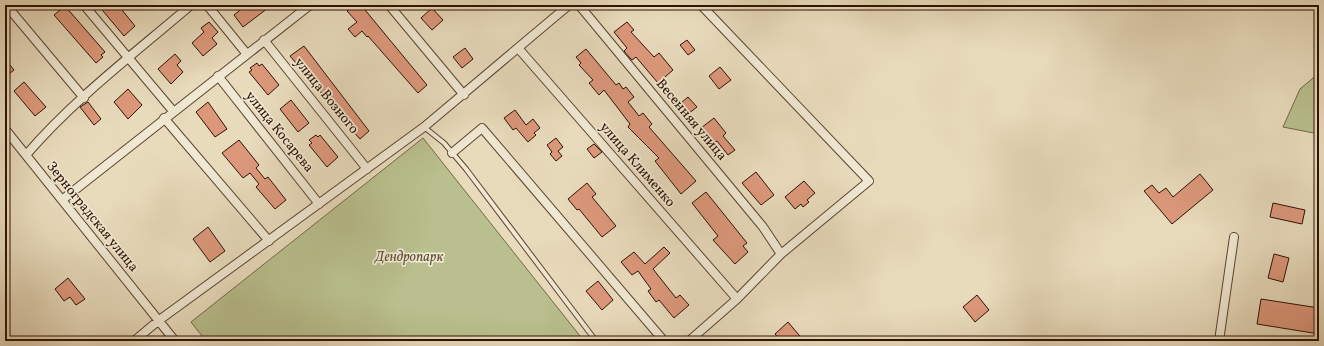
<svg xmlns="http://www.w3.org/2000/svg" width="1324" height="346" font-family="Vollkorn,serif">
  <style>
    .green { fill: #b9bf8e; stroke: #746848 }
    .building { fill: #dd987c; stroke: #2e1103 }
    .lines { fill: none; stroke-linecap: round; stroke-linejoin: round }
    .service-casing { stroke: #5c4431; stroke-width: 6 }
    .minor-casing { stroke: #5c4431; stroke-width: 10 }
    .service { stroke: #f0e8d3; stroke-width: 4 }
    .minor { stroke: #f0e8d3; stroke-width: 8 }
    .labels { text-anchor: middle; dominant-baseline: central; stroke-width: 3.5; stroke-linejoin: round; paint-order: stroke }
    .street-label { font-size: 14px; fill: #2e1103; stroke: #f0e8d3 }
    .park-label { font-size: 14px; font-style: italic; fill: #5f4e34; stroke: #f0e8d3 }
  </style>
  <rect width="100%" height="100%" fill="#e8dbbc"/>
  <filter id="stains"><feTurbulence type="fractalNoise" baseFrequency=".005" numOctaves="4"/><feColorMatrix values="0 0 0 0 .2 0 0 0 0 .09 0 0 0 0 .02 0 0 0 .5 -.17"/></filter>
  <radialGradient id="worn" r=".72"><stop offset=".6" stop-color="#630" stop-opacity="0"/><stop offset="1" stop-color="#630" stop-opacity=".3"/></radialGradient>
  <path class="green" d="M 1319,73 L 1319,134 L 1283,127 L 1300,89 Z
    M 423,138 L 584,341 L 206,341 L 191,322 Z"/>
  <path class="building" d="M 98,5 L 118,5 L 135,26 L 124,36 Z
    M 246,5 L 272,5 L 243,27 L 234,15 Z
    M 354,5 L 361,5 L 427,85 L 418,93 L 368,36 L 367,37 L 362,31 L 355,37 L 348,29 L 357,22 L 347,11 Z
    M 65,6 L 105,52 L 101,55 L 103,57 L 96,63 L 54,15 Z
    M 432,8 L 443,20 L 432,30 L 421,18 Z
    M 209,22 L 218,32 L 212,38 L 217,44 L 203,56 L 192,43 L 204,32 L 201,28 Z
    M 627,22 L 634,30 L 631,32 L 654,57 L 659,53 L 673,70 L 658,83 L 636,57 L 632,60 L 630,58 L 624,51 L 627,48 L 614,32 Z
    M 687,40 L 695,50 L 688,55 L 680,45 Z
    M 304,46 L 369,131 L 360,139 L 342,119 L 345,117 L 336,106 L 334,108 L 290,56 Z
    M 465,48 L 473,59 L 462,68 L 453,57 Z
    M 586,49 L 616,85 L 619,83 L 623,89 L 626,87 L 634,97 L 628,102 L 639,116 L 643,113 L 652,124 L 649,127 L 696,181 L 681,194 L 655,161 L 659,158 L 628,127 L 630,124 L 604,90 L 599,95 L 589,83 L 593,80 L 579,65 L 581,63 L 576,57 Z
    M 175,54 L 181,61 L 177,65 L 183,72 L 171,84 L 158,69 Z
    M 5,59 L 14,70 L 5,77 Z
    M 257,63 L 259,66 L 262,64 L 279,85 L 268,95 L 249,72 L 252,70 L 250,68 Z
    M 720,67 L 731,80 L 719,89 L 709,76 Z
    M 24,82 L 46,107 L 35,116 L 14,91 Z
    M 128,89 L 142,105 L 128,119 L 114,102 Z
    M 688,97 L 697,107 L 688,114 L 682,107 L 684,106 L 681,103 Z
    M 291,100 L 309,123 L 298,132 L 280,109 Z
    M 88,102 L 101,119 L 94,125 L 80,107 Z
    M 208,102 L 227,129 L 215,137 L 196,112 Z
    M 515,110 L 526,125 L 533,119 L 540,128 L 534,133 L 536,135 L 528,142 L 516,128 L 513,130 L 504,118 Z
    M 714,118 L 726,133 L 723,136 L 735,150 L 728,155 L 717,141 L 714,143 L 701,128 Z
    M 316,135 L 318,137 L 320,135 L 338,157 L 327,167 L 309,145 L 312,143 L 309,140 Z
    M 556,138 L 563,147 L 558,151 L 562,156 L 556,161 L 550,154 L 552,152 L 547,145 Z
    M 239,140 L 259,165 L 256,168 L 265,179 L 268,177 L 286,200 L 275,209 L 256,187 L 259,184 L 250,173 L 243,178 L 222,153 Z
    M 594,144 L 602,152 L 594,158 L 587,149 Z
    M 756,172 L 774,195 L 761,205 L 742,183 Z
    M 1200,174 L 1213,190 L 1172,224 L 1144,191 L 1152,185 L 1159,193 L 1166,188 L 1173,197 Z
    M 804,181 L 815,193 L 807,200 L 809,202 L 803,207 L 801,204 L 795,209 L 785,197 Z
    M 587,183 L 596,194 L 592,197 L 616,226 L 602,237 L 579,209 L 577,210 L 568,199 Z
    M 706,192 L 747,243 L 743,246 L 748,252 L 735,264 L 713,240 L 718,236 L 692,203 Z
    M 1273,203 L 1305,210 L 1302,224 L 1270,217 Z
    M 208,227 L 225,251 L 210,262 L 193,239 Z
    M 664,247 L 670,253 L 653,269 L 676,298 L 680,295 L 689,305 L 674,318 L 659,300 L 656,302 L 648,291 L 651,289 L 638,271 L 632,275 L 621,262 L 634,252 L 645,264 Z
    M 1274,254 L 1289,258 L 1283,282 L 1268,278 Z
    M 68,278 L 85,299 L 76,305 L 70,297 L 64,301 L 55,289 Z
    M 598,281 L 613,300 L 602,310 L 586,291 Z
    M 977,295 L 989,310 L 975,322 L 963,307 Z
    M 1261,299 L 1319,308 L 1319,334 L 1257,324 Z
    M 788,322 L 804,341 L 781,341 L 775,334 Z"/>
  <g class="lines">
    <defs>
      <path id="service" d="M 424,127 L 444,143 L 466,169 L 596,341"/>
      <path id="minor" d="M 6,5 L 84,98
        M 84,5 L 173,111
        M 207,5 L 246,53
        M 389,5 L 464,95
        M 579,5 L 763,227 L 781,254
        M 264,40 L 367,169
        M 518,48 L 737,299
        M 218,76 L 319,204
        M 164,118 L 269,241
        M 5,129 L 175,341
        M 452,153 L 482,128 L 664,341
        M 26,155 C 74,99 135,53 191,5
        M 62,200 L 310,5
        M 134,341 L 158,321 L 424,127 L 569,5
        M 689,341 L 737,299 L 781,254 L 869,181 L 701,5
        M 1219,341 L 1234,237"/>
    </defs>
    <use href="#service" class="service-casing"/>
    <use href="#minor" class="minor-casing"/>
    <use href="#service" class="service"/>
    <use href="#minor" class="minor"/>
  </g>
  <g class="labels">
    <g class="street-label">
      <text transform="translate(326 96) rotate(51)">улица Возного</text>
      <text transform="translate(691 120) rotate(50)">Весенняя улица</text>
      <text transform="translate(279 132) rotate(51)">улица Косарева</text>
      <text transform="translate(637 165) rotate(49)">улица Клименко</text>
      <text transform="translate(92 217) rotate(51)">Зерноградская улица</text>
    </g>
    <g class="park-label">
      <text x="409" y="257">Дендропарк</text>
    </g>
  </g>
  <rect width="1324" height="346" fill="none" stroke="#e8dbbc" stroke-width="20"/>
  <rect x="6" y="6" width="1312" height="334" fill="none" stroke="#2e1103" stroke-width="2"/>
  <rect x="10" y="10" width="1304" height="326" fill="none" stroke="#2e1103"/>
  <rect width="100%" height="100%" filter="url(#stains)"/>
  <rect width="100%" height="100%" fill="url(#worn)"/>
</svg>
